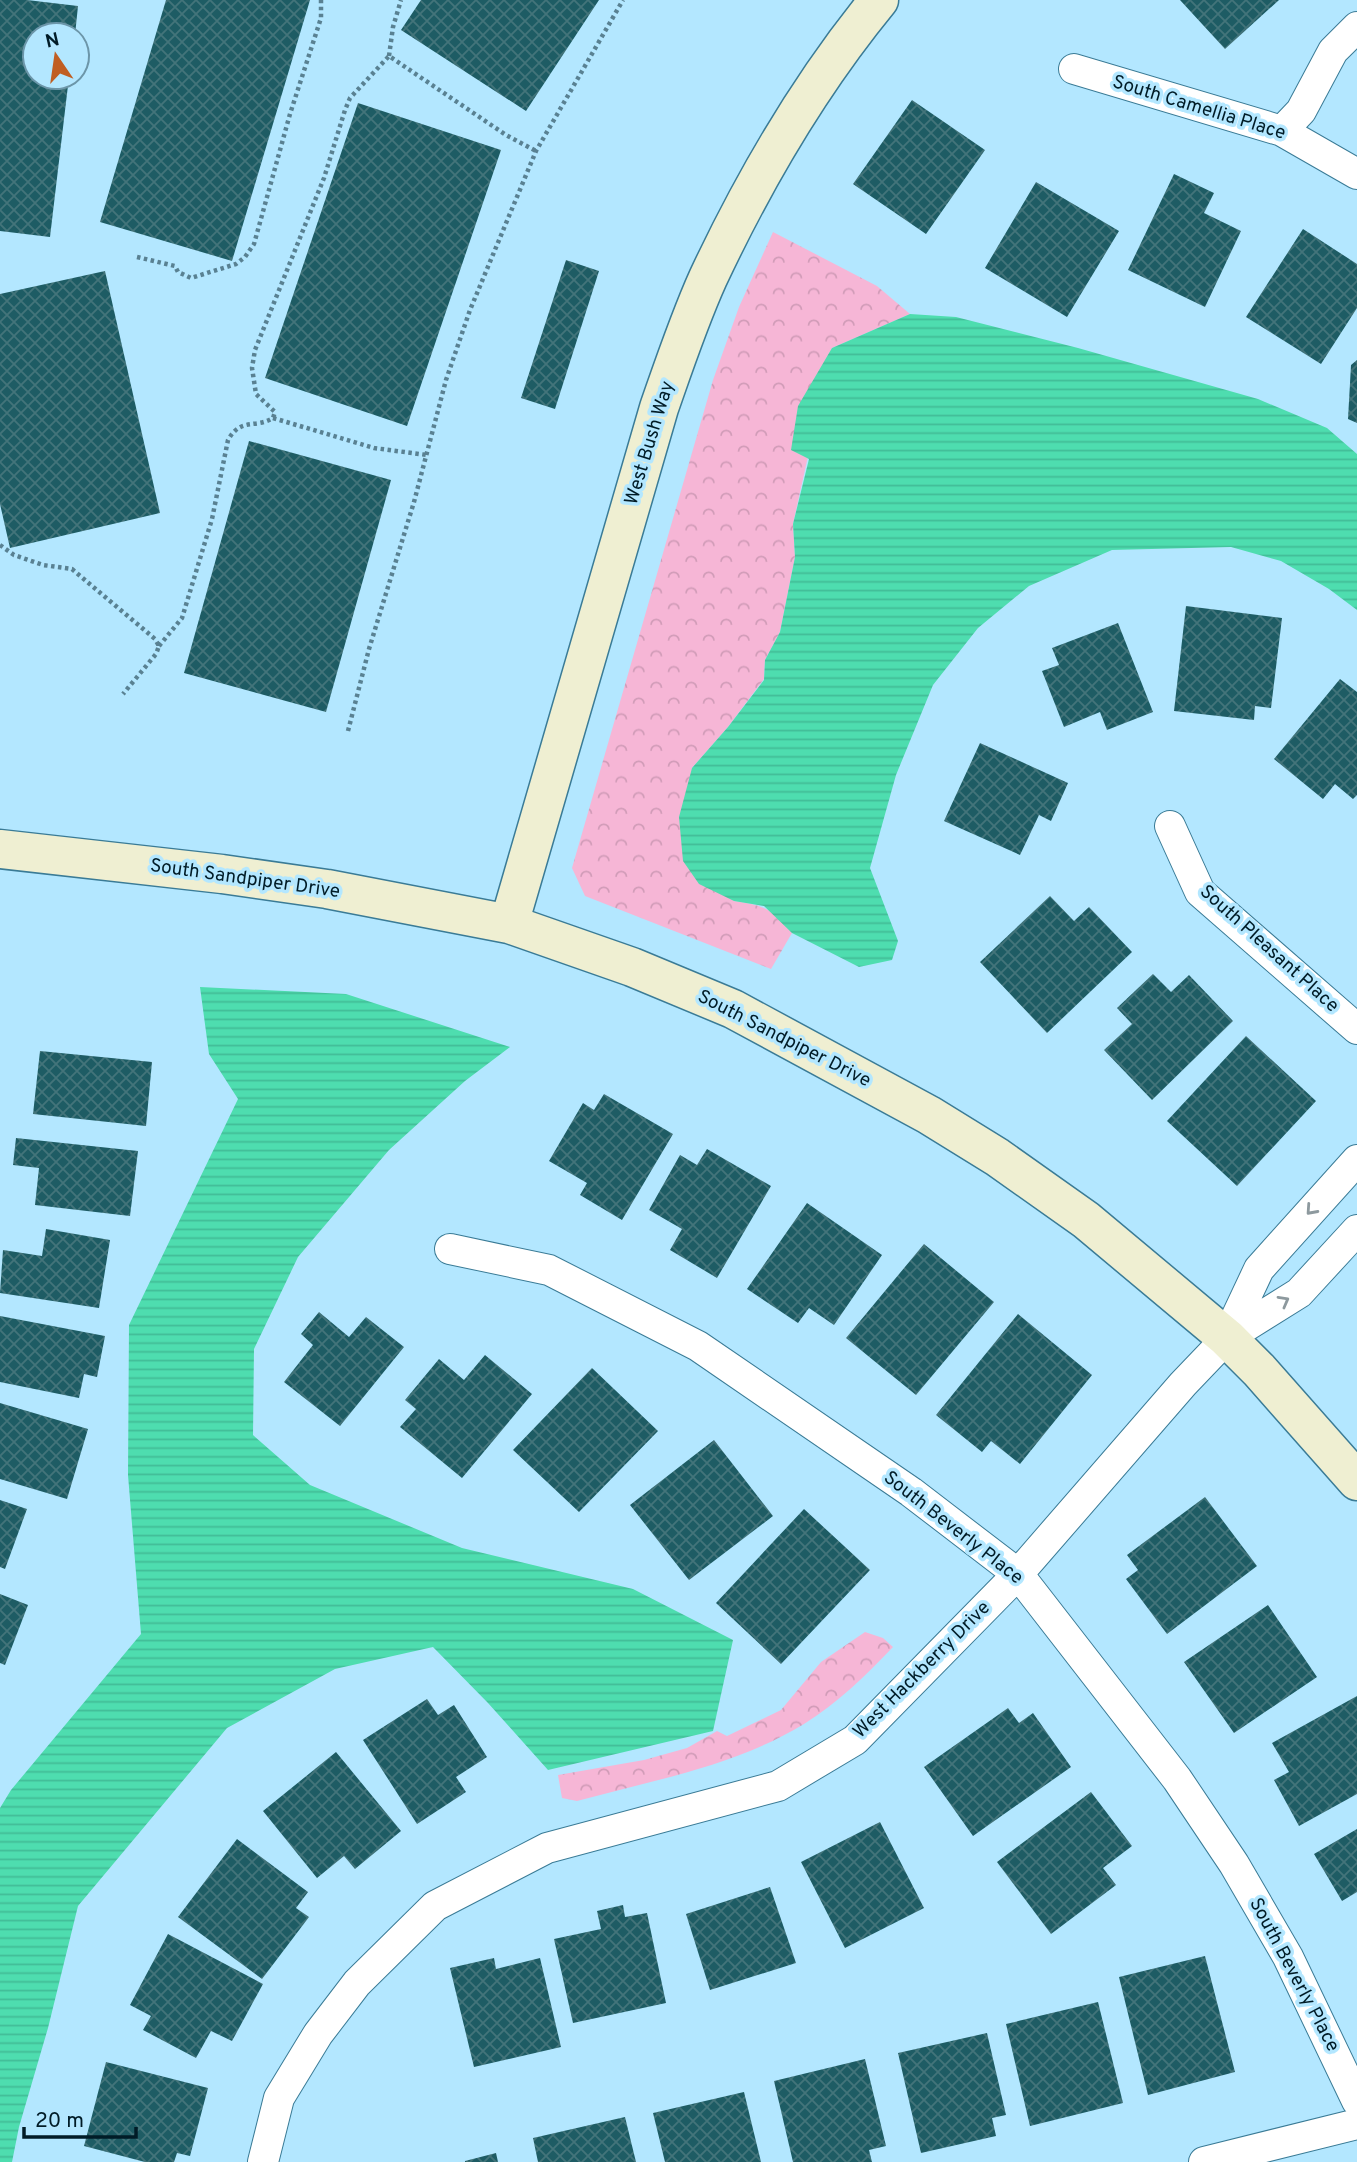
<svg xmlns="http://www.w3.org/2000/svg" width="1357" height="2162" font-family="Overpass,sans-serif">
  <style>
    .park { fill: url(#park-crowns) }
    .water { fill: url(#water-rules) }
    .building { fill: url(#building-cross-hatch) }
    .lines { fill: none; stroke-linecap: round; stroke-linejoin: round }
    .street-casing { stroke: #3a7b96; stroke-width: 32 }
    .secondary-casing { stroke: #3a7b96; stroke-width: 41 }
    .path { stroke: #598192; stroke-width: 4.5; stroke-dasharray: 3.5 3.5; stroke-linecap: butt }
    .street { stroke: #fff; stroke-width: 30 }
    .secondary { stroke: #efefd2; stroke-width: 38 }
    .oneway { stroke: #8d999e }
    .labels { text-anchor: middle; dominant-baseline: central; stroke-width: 7; stroke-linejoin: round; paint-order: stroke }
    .street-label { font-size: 19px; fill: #011c27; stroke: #b3e7ff }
  </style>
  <defs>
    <pattern id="park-crowns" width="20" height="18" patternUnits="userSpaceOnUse" patternTransform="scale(1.75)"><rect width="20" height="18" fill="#f6b6d6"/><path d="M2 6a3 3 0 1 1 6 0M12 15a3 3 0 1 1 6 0" fill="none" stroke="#d19cb8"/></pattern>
    <pattern id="water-rules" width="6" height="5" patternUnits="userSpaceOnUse" patternTransform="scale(1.75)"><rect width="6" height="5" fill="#4eddaf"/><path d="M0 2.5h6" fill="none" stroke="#42bd97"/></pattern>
    <pattern id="building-cross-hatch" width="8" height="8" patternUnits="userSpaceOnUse" patternTransform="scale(1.75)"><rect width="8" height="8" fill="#1e5c64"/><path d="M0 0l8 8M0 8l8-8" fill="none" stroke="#43747a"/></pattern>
  </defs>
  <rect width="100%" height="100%" fill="#b3e7ff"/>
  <path class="park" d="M 773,232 L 877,286 L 910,314 L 832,348 L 793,524 L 795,557 L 780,632 L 765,660 L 764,679 L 728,727 L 692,768 L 734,901 C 765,906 772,908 792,933 L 771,969 L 585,896 L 572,868 L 713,380 L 739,307 Z
    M 865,1632 L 883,1638 L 893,1647 C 866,1675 838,1703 804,1724 C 735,1766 654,1780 577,1801 L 562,1798 L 558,1775 L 644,1760 L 687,1748 L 717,1731 L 727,1736 L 781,1710 L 821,1662 Z"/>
  <path class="water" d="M 910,314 L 956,317 L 1078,348 L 1258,399 L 1327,428 L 1357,454 L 1357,610 L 1329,589 L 1281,561 L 1231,547 L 1112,550 L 1029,586 L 978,628 L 933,685 L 896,775 L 870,868 L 898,941 L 892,960 L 859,967 L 792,933 L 764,906 L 734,901 L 699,884 L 683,861 L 679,817 L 692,768 L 728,727 L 764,680 L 765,660 L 780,632 L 795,557 L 793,524 L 809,459 L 791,450 L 798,406 L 832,348 Z
    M 200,987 L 346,994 L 510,1047 L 465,1081 L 389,1150 L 298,1257 L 254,1349 L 253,1435 L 310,1485 L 462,1548 L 633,1589 L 733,1640 L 713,1731 L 548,1770 L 488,1703 L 433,1647 L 335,1669 L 227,1728 L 78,1906 L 48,2028 L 19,2127 L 12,2162 L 0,2162 L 0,1808 L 11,1790 L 141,1634 L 128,1475 L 129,1325 L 238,1099 L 209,1054 Z"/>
  <path class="building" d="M 0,0 L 27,0 L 78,6 L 75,35 L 35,35 L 35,77 L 69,77 L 50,237 L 0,231 Z
    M 166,0 L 310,0 L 232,261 L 100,222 Z
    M 421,0 L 599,0 L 526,111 L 401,30 Z
    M 1180,0 L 1279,0 L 1225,49 Z
    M 912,100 L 985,150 L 926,234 L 853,184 Z
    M 358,103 L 501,150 L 407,426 L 265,378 Z
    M 1174,174 L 1214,193 L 1204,213 L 1241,231 L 1205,307 L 1128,270 Z
    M 1036,182 L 1119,231 L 1067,317 L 985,268 Z
    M 1303,229 L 1357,264 L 1357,308 L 1321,364 L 1246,317 Z
    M 566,260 L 599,271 L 555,409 L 521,398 Z
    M 105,271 L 160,513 L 10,548 L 0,504 L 0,294 Z
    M 1357,360 L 1357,423 L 1348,419 L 1351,365 Z
    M 249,441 L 391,480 L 326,712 L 184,673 Z
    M 1186,606 L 1282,618 L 1271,708 L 1255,706 L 1254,720 L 1174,711 Z
    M 1118,623 L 1153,712 L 1107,730 L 1100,712 L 1064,727 L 1042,671 L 1059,665 L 1052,648 Z
    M 1340,679 L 1357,692 L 1357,795 L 1353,799 L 1335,784 L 1323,799 L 1274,759 Z
    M 980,743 L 1068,783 L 1051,821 L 1039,815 L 1020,855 L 944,821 Z
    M 1050,896 L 1074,921 L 1089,907 L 1132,952 L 1047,1033 L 980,962 Z
    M 1153,974 L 1171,992 L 1189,975 L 1233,1021 L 1152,1100 L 1104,1050 L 1132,1024 L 1117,1008 Z
    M 1246,1036 L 1316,1101 L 1237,1186 L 1167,1121 Z
    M 40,1051 L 152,1062 L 146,1126 L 33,1114 Z
    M 604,1094 L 673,1134 L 622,1220 L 580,1195 L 587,1183 L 549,1161 L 583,1103 L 594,1110 Z
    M 16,1138 L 138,1151 L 130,1216 L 35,1205 L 39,1168 L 13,1165 Z
    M 707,1149 L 771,1186 L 717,1278 L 670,1250 L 682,1229 L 649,1210 L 680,1155 L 697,1165 Z
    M 807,1203 L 882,1255 L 834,1325 L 809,1308 L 798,1323 L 747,1289 Z
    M 46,1229 L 110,1240 L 99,1308 L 0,1293 L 3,1250 L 42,1256 Z
    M 924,1244 L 994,1302 L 916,1395 L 846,1338 Z
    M 319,1312 L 349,1337 L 366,1317 L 404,1347 L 340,1426 L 284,1382 L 313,1345 L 301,1334 Z
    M 1018,1314 L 1092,1375 L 1020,1464 L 991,1441 L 982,1452 L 936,1415 Z
    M 0,1316 L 105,1336 L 97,1377 L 84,1374 L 79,1398 L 0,1382 Z
    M 485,1355 L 532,1394 L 462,1478 L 400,1427 L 416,1409 L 405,1400 L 439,1359 L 464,1380 Z
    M 592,1368 L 658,1431 L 579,1512 L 513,1450 Z
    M 0,1403 L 88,1429 L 67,1499 L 0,1479 Z
    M 714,1440 L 773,1516 L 689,1580 L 630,1505 Z
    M 1205,1497 L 1257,1566 L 1167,1634 L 1126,1579 L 1138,1570 L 1127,1555 Z
    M 0,1500 L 27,1509 L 5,1569 L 0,1567 Z
    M 804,1509 L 870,1570 L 781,1664 L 716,1603 Z
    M 0,1594 L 28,1605 L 5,1665 L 0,1663 Z
    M 1268,1605 L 1317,1677 L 1234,1733 L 1184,1662 Z
    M 1357,1696 L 1357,1794 L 1299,1826 L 1274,1780 L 1289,1772 L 1272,1743 Z
    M 427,1699 L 438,1715 L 454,1705 L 487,1757 L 456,1777 L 466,1792 L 417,1824 L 363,1740 Z
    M 1008,1708 L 1019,1723 L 1033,1713 L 1071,1767 L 973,1836 L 924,1767 Z
    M 336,1752 L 401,1831 L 355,1869 L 344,1856 L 317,1878 L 263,1811 Z
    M 1091,1792 L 1132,1846 L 1103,1868 L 1116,1885 L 1051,1934 L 997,1862 Z
    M 880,1822 L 924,1908 L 845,1948 L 801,1862 Z
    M 1357,1829 L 1357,1892 L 1342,1901 L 1314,1854 Z
    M 237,1839 L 308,1892 L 296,1908 L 309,1917 L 262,1979 L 178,1917 Z
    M 770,1887 L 796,1963 L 710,1990 L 686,1914 Z
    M 623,1905 L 625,1917 L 647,1913 L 666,2003 L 573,2023 L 554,1939 L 601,1929 L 597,1911 Z
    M 168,1934 L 263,1984 L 232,2041 L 211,2031 L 196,2058 L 143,2030 L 151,2016 L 130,2005 Z
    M 1205,1956 L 1235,2072 L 1148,2095 L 1119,1977 Z
    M 494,1958 L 496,1969 L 540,1958 L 561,2047 L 474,2067 L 450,1968 Z
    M 1098,2002 L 1123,2103 L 1030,2126 L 1006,2024 Z
    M 987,2033 L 1006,2115 L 992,2118 L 996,2136 L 921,2153 L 898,2053 Z
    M 865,2059 L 886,2146 L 869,2150 L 872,2162 L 793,2162 L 774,2081 Z
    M 106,2062 L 208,2088 L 190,2156 L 177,2153 L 174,2162 L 145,2162 L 84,2146 Z
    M 744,2092 L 761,2162 L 665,2162 L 653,2113 Z
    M 625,2117 L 636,2162 L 538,2162 L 533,2138 Z
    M 496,2153 L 498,2162 L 465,2162 L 465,2161 Z"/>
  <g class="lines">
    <defs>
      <path id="street" d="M 1074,69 L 1282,131 L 1357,174
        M 1282,131 L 1301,111 L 1333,51 L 1357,27
        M 1170,826 L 1200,892 L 1357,1029
        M 450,1249 L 549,1270 L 698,1346 L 911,1492 L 1018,1574 L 1177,1779 L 1234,1864 L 1288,1957 L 1357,2101
        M 1227,1337 L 1259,1269 L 1357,1160
        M 263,2162 L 279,2098 L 318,2034 L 357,1983 L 435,1906 L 547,1848 L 778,1786 L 855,1740 L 1018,1574 L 1183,1384 L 1227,1338 L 1299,1293 L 1357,1230
        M 1204,2162 L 1357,2124"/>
      <path id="secondary" d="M 0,849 L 222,874 L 327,889 L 509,924 L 632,967 L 733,1009 L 929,1115 L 997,1157 L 1086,1220 L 1227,1338 L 1259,1370 L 1357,1481
        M 509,924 L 659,408 C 674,365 689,320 708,278 C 754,180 810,84 879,0"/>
    </defs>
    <use href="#street" class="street-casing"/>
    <use href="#secondary" class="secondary-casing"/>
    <path class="path" d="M 389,56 L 393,27 L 401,0
      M 137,257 L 175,266 L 178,272 L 191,278 L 236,264 L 245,257 L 254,244 L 290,114 L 321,18 L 321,0
      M 273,418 L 374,448 L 427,455
      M 0,545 L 14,555 L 43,565 L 72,569 L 155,639 L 159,646 L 156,654 L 123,694
      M 159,646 L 182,618 L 212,519 L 228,440 C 241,417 255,429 273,418 L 275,412 L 256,394 L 252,368 L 255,350 L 324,178 L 345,110 L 350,98 L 389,56 L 506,135 L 536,151
      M 348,731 L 369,649 L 414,502 L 446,380 L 470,310 L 536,151 L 623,0"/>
    <use href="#street" class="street"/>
    <use href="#secondary" class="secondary"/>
  </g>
  <defs><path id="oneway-chevron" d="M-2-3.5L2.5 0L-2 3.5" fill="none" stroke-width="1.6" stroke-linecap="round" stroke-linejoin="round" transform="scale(1.75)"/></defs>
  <g class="oneway">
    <use href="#oneway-chevron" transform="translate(1311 1210) rotate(132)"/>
    <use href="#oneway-chevron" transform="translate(1284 1301) rotate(-29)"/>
  </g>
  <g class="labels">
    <g class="street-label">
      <text transform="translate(1199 108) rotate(17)">South Camellia Place</text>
      <text transform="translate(650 443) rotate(-73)">West Bush Way</text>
      <text transform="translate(245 879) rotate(8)">South Sandpiper Drive</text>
      <text transform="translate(1269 949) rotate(42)">South Pleasant Place</text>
      <text transform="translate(784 1039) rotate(27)">South Sandpiper Drive</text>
      <text transform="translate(953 1528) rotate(38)">South Beverly Place</text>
      <text transform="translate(922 1670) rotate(-45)">West Hackberry Drive</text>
      <text transform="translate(1294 1975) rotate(62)">South Beverly Place</text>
    </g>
  </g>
  <g transform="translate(56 56) rotate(347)"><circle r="33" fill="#b3e7ff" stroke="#6c96a9" stroke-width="2"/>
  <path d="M0-5L12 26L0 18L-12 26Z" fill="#c05e22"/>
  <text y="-10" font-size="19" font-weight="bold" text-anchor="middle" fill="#011c27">N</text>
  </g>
  <path d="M24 2127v10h112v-10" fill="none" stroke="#011c27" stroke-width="3.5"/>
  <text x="35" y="2127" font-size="21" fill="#011c27" stroke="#b3e7ff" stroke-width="5" paint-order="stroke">20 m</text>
</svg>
